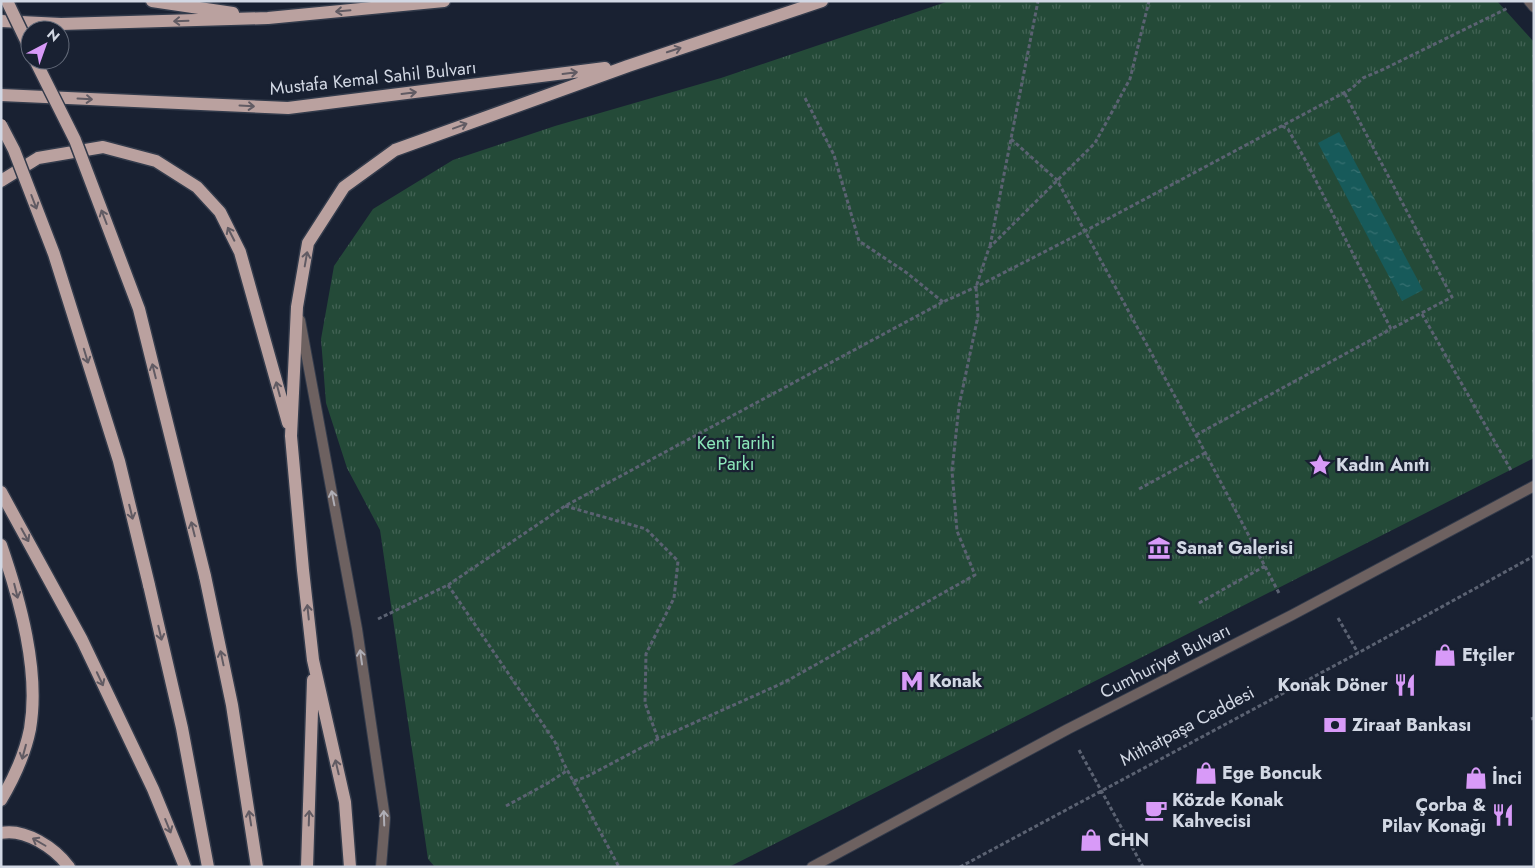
<svg xmlns="http://www.w3.org/2000/svg" width="1535" height="868" font-family="Jost,sans-serif">
  <style>
    .grass { fill: url(#grass-tufts) }
    .water { fill: url(#water-ripples) }
    .lines { fill: none; stroke-linecap: round; stroke-linejoin: round }
    .lane-casing { stroke: #333b4b; stroke-width: 12 }
    .street-casing { stroke: #333b4b; stroke-width: 12 }
    .primary-casing { stroke: #333b4b; stroke-width: 15 }
    .path { stroke: #5b6272; stroke-width: 3; stroke-dasharray: 4 2.5; stroke-linecap: butt }
    .lane { stroke: #6d6160; stroke-width: 10 }
    .street { stroke: #6d6160; stroke-width: 10 }
    .primary { stroke: #baa19f; stroke-width: 12 }
    .primary-bridge-casing { stroke: #333b4b; stroke-width: 15; stroke-linecap: butt }
    .primary-bridge { stroke: #baa19f; stroke-width: 12 }
    .oneway { stroke: #615b63 }
    .oneway2 { stroke: #afaeb6 }
    .labels { text-anchor: middle; dominant-baseline: central; stroke-width: 4.5; stroke-linejoin: round; paint-order: stroke }
    .street-label { font-size: 18px; fill: #d2d8e4; stroke: #192132 }
    .park-label { font-size: 18px; fill: #8be7b9; stroke: #192132 }
    .poi-label { font-size: 18px; font-weight: bold; fill: #d2d8e4; stroke: #192132; text-anchor: start }
  </style>
  <defs>
    <pattern id="grass-tufts" width="24" height="20" patternUnits="userSpaceOnUse" patternTransform="scale(1.25)"><rect width="24" height="20" fill="#244a38"/><path d="M3 7l-1-3M5 7V3M7 7l1-3M15 17l-1-3M17 17v-4M19 17l1-3" fill="none" stroke="#436355"/></pattern>
    <pattern id="water-ripples" width="26" height="14" patternUnits="userSpaceOnUse" patternTransform="scale(1.25)"><rect width="26" height="14" fill="#175a5a"/><path d="M2 4q2-2 4 0t4 0M15 11q2-2 4 0t4 0" fill="none" stroke="#387172"/></pattern>
  </defs>
  <rect width="100%" height="100%" fill="#192132"/>
  <path class="grass" d="M 949,1 L 1497,1 L 1534,42 L 1534,458 L 729,867 L 435,867 L 428,859 L 380,530 L 347,468 L 326,403 L 321,339 L 334,266 L 373,209 L 453,160 L 555,126 L 721,78 Z"/>
  <path class="water" d="M 1339,132 L 1423,290 L 1402,301 L 1318,143 Z"/>
  <g class="lines">
    <defs>
      <path id="lane" d="M 300,320 L 357,629 L 385,818 L 381,867"/>
      <path id="street" d="M 1529,1 L 1534,7
        M 812,867 L 1068,729 L 1292,615 L 1534,486"/>
      <path id="primary" d="M 152,1 L 233,13
        M 1,21 L 61,24 L 268,18 L 444,1
        M 1,95 L 288,108 L 605,68
        M 1,181 L 38,158 L 103,147 L 156,161 L 197,187 L 220,212 L 240,252 L 288,423
        M 1,492 L 82,640 L 153,789 L 185,867
        M 1,545 C 20,600 40,671 30,729 C 25,754 14,778 1,800
        M 205,576 L 232,705 L 257,867
        M 149,585 L 182,728 L 208,867
        M 1,833 C 25,828 55,848 69,867
        M 307,867 L 313,680
        M 350,867 L 345,802 L 313,660 L 303,570 L 291,436 L 297,307 L 308,243 L 344,187 L 395,150 L 628,66 L 822,1"/>
    </defs>
    <use href="#lane" class="lane-casing"/>
    <use href="#street" class="street-casing"/>
    <use href="#primary" class="primary-casing"/>
    <path class="path" d="M 805,98 L 834,155 L 859,241 L 907,273 L 943,302
      M 1282,126 L 1288,129 L 1307,163 L 1391,329 L 1452,297 L 1344,92
      M 1011,139 L 1057,180 L 1196,435 L 1280,595
      M 990,246 L 1038,1
      M 1422,314 L 1512,472
      M 1196,435 L 1391,329
      M 1139,489 L 1205,453
      M 565,506 L 646,529 L 678,561 L 674,598 L 646,654 L 645,703 L 658,739
      M 448,585 L 555,742 L 563,762 L 619,867
      M 1199,603 L 1265,566
      M 1338,618 L 1358,653
      M 378,619 L 448,585 L 565,506 L 617,478 L 943,302 L 976,287 L 1085,231 L 1351,89 L 1363,78 L 1384,69 L 1508,8
      M 1531,719 L 1534,718
      M 1079,750 L 1143,867
      M 574,781 L 586,777 L 658,739 L 785,682 L 975,575 L 957,531 L 952,471 L 959,406 L 978,316 L 976,287 L 989,248 L 1095,143 L 1130,79 L 1149,1
      M 506,806 L 548,783 L 568,770
      M 960,867 L 1358,653 L 1534,556"/>
    <use href="#lane" class="lane"/>
    <use href="#street" class="street"/>
    <use href="#primary" class="primary"/>
    <defs>
      <path id="primary-bridge" d="M 7,1 L 30,49
        M 35,60 L 75,140 L 139,309 L 205,576
        M 1,125 L 14,150 L 54,254 L 119,461 L 149,585"/>
    </defs>
    <use href="#primary-bridge" class="primary-bridge-casing"/>
    <use href="#primary-bridge" class="primary-bridge"/>
  </g>
  <defs><path id="oneway-shaft" d="M-6 0H5M1.5-3L5.5 0L1.5 3" fill="none" stroke-width="1.6" stroke-linecap="round" stroke-linejoin="round" transform="scale(1.25)"/></defs>
  <g class="oneway">
    <use href="#oneway-shaft" transform="translate(343 11) rotate(175)"/>
    <use href="#oneway-shaft" transform="translate(181 21) rotate(178)"/>
    <use href="#oneway-shaft" transform="translate(674 50) rotate(-18)"/>
    <use href="#oneway-shaft" transform="translate(570 73) rotate(-7)"/>
    <use href="#oneway-shaft" transform="translate(409 93) rotate(-7)"/>
    <use href="#oneway-shaft" transform="translate(85 99) rotate(3)"/>
    <use href="#oneway-shaft" transform="translate(247 106) rotate(3)"/>
    <use href="#oneway-shaft" transform="translate(460 126) rotate(-20)"/>
    <use href="#oneway-shaft" transform="translate(34 202) rotate(69)"/>
    <use href="#oneway-shaft" transform="translate(104 217) rotate(-111)"/>
    <use href="#oneway-shaft" transform="translate(231 234) rotate(-117)"/>
    <use href="#oneway-shaft" transform="translate(306 259) rotate(-80)"/>
    <use href="#oneway-shaft" transform="translate(86 356) rotate(73)"/>
    <use href="#oneway-shaft" transform="translate(154 371) rotate(-104)"/>
    <use href="#oneway-shaft" transform="translate(278 389) rotate(-105)"/>
    <use href="#oneway-shaft" transform="translate(131 512) rotate(76)"/>
    <use href="#oneway-shaft" transform="translate(193 529) rotate(-104)"/>
    <use href="#oneway-shaft" transform="translate(25 535) rotate(61)"/>
    <use href="#oneway-shaft" transform="translate(16 591) rotate(76)"/>
    <use href="#oneway-shaft" transform="translate(308 612) rotate(-96)"/>
    <use href="#oneway-shaft" transform="translate(160 633) rotate(77)"/>
    <use href="#oneway-shaft" transform="translate(222 658) rotate(-102)"/>
    <use href="#oneway-shaft" transform="translate(100 679) rotate(65)"/>
    <use href="#oneway-shaft" transform="translate(24 752) rotate(105)"/>
    <use href="#oneway-shaft" transform="translate(337 767) rotate(-103)"/>
    <use href="#oneway-shaft" transform="translate(250 818) rotate(-99)"/>
    <use href="#oneway-shaft" transform="translate(309 818) rotate(-88)"/>
    <use href="#oneway-shaft" transform="translate(168 826) rotate(68)"/>
    <use href="#oneway-shaft" transform="translate(39 842) rotate(-150)"/>
  </g>
  <g class="oneway2">
    <use href="#oneway-shaft" transform="translate(333 498) rotate(-101)"/>
    <use href="#oneway-shaft" transform="translate(361 657) rotate(-98)"/>
    <use href="#oneway-shaft" transform="translate(384 818) rotate(-92)"/>
  </g>
  <defs>
    <symbol id="sight-bare" viewBox="-9 -9 18 18"><path d="M0-6L1.8-2.2L6-1.7L2.9 1.2L3.7 5.4L0 3.3L-3.7 5.4L-2.9 1.2L-6-1.7L-1.8-2.2Z" fill="#d89af8" stroke="#192132" stroke-width="2.5" paint-order="stroke"/></symbol>
    <symbol id="museum-bare" viewBox="-9 -9 18 18"><path d="M0-6L6-3V-2H-6V-3ZM-5-1h2V3h-2ZM-1-1h2V3h-2ZM3-1h2V3H3ZM-6 4H6V6H-6Z" fill="#d89af8" stroke="#192132" stroke-width="2.5" paint-order="stroke"/></symbol>
    <symbol id="shop-bare" viewBox="-9 -9 18 18"><path d="M-5-2.5h2.3a2.7 3.5 0 0 1 5.4 0H5L5.5 6h-11ZM-1.5-2.5h3a1.5 2.3 0 0 0-3 0Z" fill="#d89af8" stroke="#192132" stroke-width="2.5" paint-order="stroke"/></symbol>
    <symbol id="metro-bare" viewBox="-9 -9 18 18"><path d="M-5.5 5V-5H-3L0 0L3-5H5.5V5H3V-.5L0 4L-3-.5V5Z" fill="#d89af8" stroke="#192132" stroke-width="2.5" paint-order="stroke"/></symbol>
    <symbol id="restaurant-bare" viewBox="-9 -9 18 18"><path d="M-5-6h1v4h1v-4h1v4h1v-4h1v5L-1.5 .5V6h-2V.5L-5-1ZM5-6V6H3V1.5H1.5Q1.5-4 5-6Z" fill="#d89af8" stroke="#192132" stroke-width="2.5" paint-order="stroke"/></symbol>
    <symbol id="bank-bare" viewBox="-9 -9 18 18"><path d="M-6-4H6V4H-6ZM0-2.3a2.3 2.3 0 1 0 0 4.6a2.3 2.3 0 1 0 0-4.6Z" fill="#d89af8" stroke="#192132" stroke-width="2.5" paint-order="stroke"/></symbol>
    <symbol id="cafe-bare" viewBox="-9 -9 18 18"><path d="M-5.5-4.5H6V0H3Q3 3.5 0 3.5H-2.5Q-5.5 3.5-5.5 0ZM3-3.2v2h1.7v-2ZM-6 4.5H4V6H-6Z" fill="#d89af8" stroke="#192132" stroke-width="2.5" paint-order="stroke"/></symbol>
  </defs>
  <g fill-rule="evenodd">
    <use href="#sight-bare" x="1304" y="449" width="32" height="32"/>
    <use href="#museum-bare" x="1143" y="532" width="32" height="32"/>
    <use href="#shop-bare" x="1429" y="639" width="32" height="32"/>
    <use href="#metro-bare" x="896" y="665" width="32" height="32"/>
    <use href="#restaurant-bare" x="1389" y="669" width="32" height="32"/>
    <use href="#bank-bare" x="1319" y="709" width="32" height="32"/>
    <use href="#shop-bare" x="1190" y="757" width="32" height="32"/>
    <use href="#shop-bare" x="1460" y="762" width="32" height="32"/>
    <use href="#cafe-bare" x="1140" y="794" width="32" height="32"/>
    <use href="#restaurant-bare" x="1487" y="799" width="32" height="32"/>
    <use href="#shop-bare" x="1075" y="824" width="32" height="32"/>
  </g>
  <g class="labels">
    <g class="street-label">
      <text transform="translate(373 78) rotate(-6)">Mustafa Kemal Sahil Bulvarı</text>
      <text transform="translate(1165 661) rotate(-27)">Cumhuriyet Bulvarı</text>
      <text transform="translate(1187 726) rotate(-28)">Mithatpaşa Caddesi</text>
    </g>
    <g class="park-label">
      <text x="736" y="443">Kent Tarihi<tspan x="736" dy="21">Parkı</tspan></text>
    </g>
    <g class="poi-label">
      <text x="1336" y="465">Kadın Anıtı</text>
      <text x="1176" y="548">Sanat Galerisi</text>
      <text x="1462" y="655">Etçiler</text>
      <text x="929" y="681">Konak</text>
      <text x="1388" y="685" text-anchor="end">Konak Döner</text>
      <text x="1352" y="725">Ziraat Bankası</text>
      <text x="1222" y="773">Ege Boncuk</text>
      <text x="1492" y="778">İnci</text>
      <text x="1172" y="800">Közde Konak<tspan x="1172" dy="21">Kahvecisi</tspan></text>
      <text x="1486" y="805" text-anchor="end">Çorba &amp;<tspan x="1486" dy="21">Pilav Konağı</tspan></text>
      <text x="1108" y="840">CHN</text>
    </g>
  </g>
  <rect width="1535" height="868" fill="none" stroke="#d2d8e4" stroke-width="5"/>
  <g transform="translate(45 45) rotate(41)"><circle r="24" fill="#192132" stroke="#636a79"/>
  <path d="M0-4L9 19L0 12L-9 19Z" fill="#d89af8"/>
  <text y="-8" font-size="14" font-weight="bold" text-anchor="middle" fill="#d2d8e4">N</text>
  </g>
</svg>
